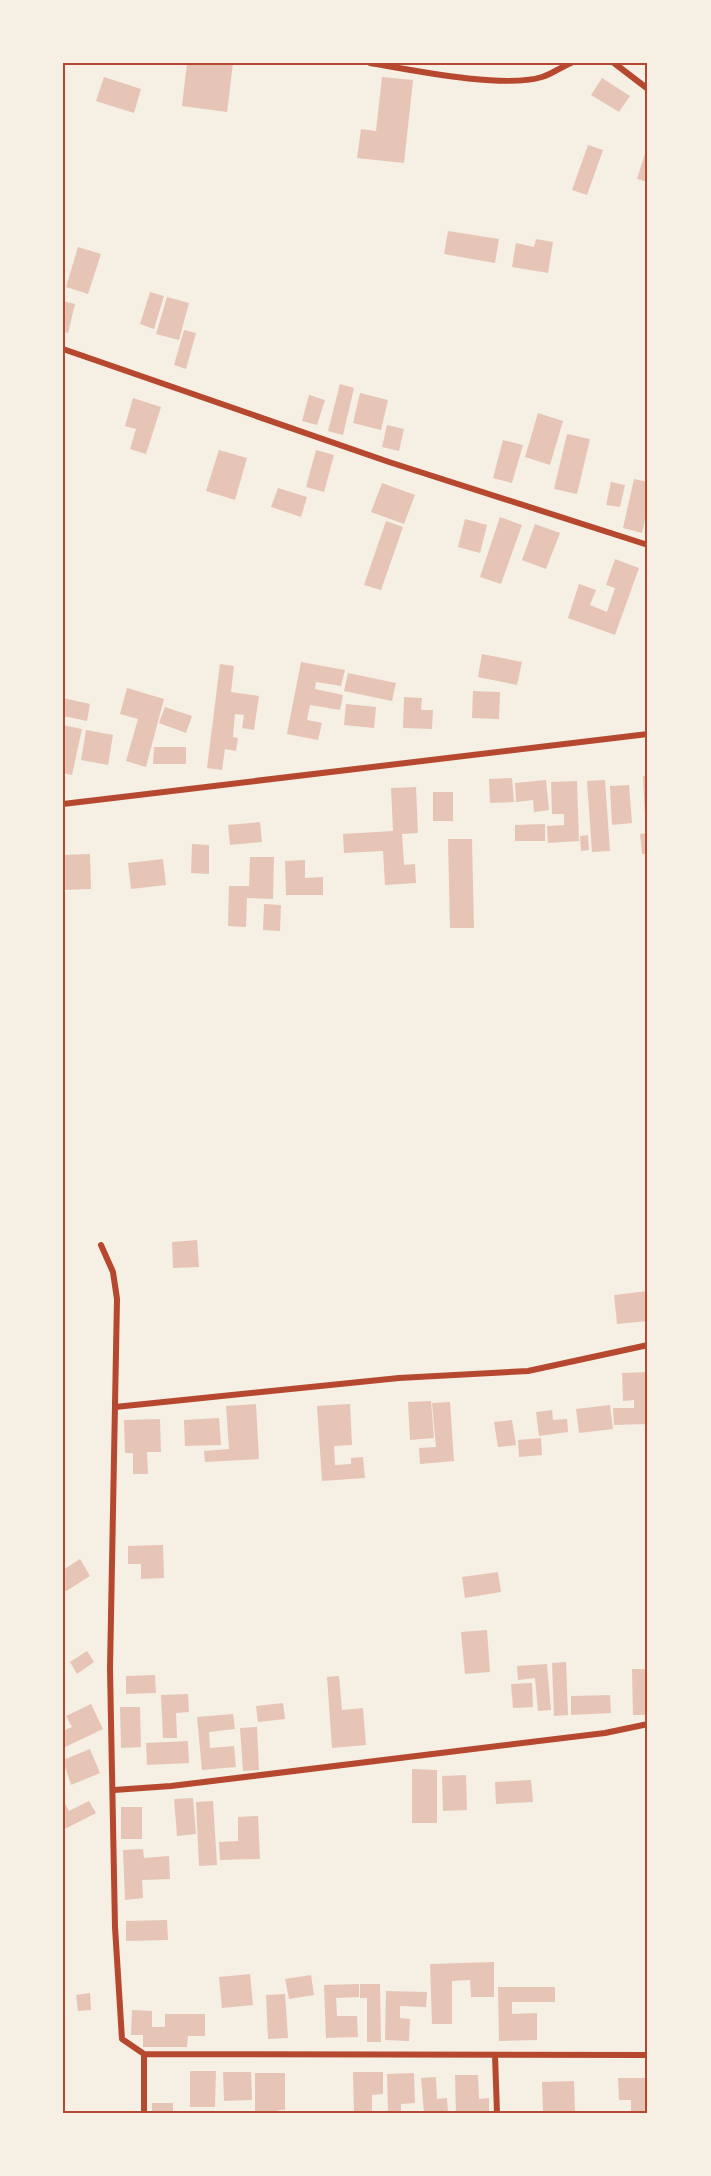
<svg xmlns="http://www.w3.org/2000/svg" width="711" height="2176" font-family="Helvetica,sans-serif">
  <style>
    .building { fill: #e6c5b7 }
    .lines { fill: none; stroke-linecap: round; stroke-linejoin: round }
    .minor { stroke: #b5482f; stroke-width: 6 }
    .neatline { fill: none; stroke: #b5482f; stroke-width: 2 }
  </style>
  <rect width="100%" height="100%" fill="#f6efe4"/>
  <path class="building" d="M 187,63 L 233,63 L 227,112 L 182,106 Z
    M 104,77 L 141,89 L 134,113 L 96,101 Z
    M 382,77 L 413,80 L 404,163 L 357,158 L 361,129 L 376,131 Z
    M 602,78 L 630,96 L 619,112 L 591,95 Z
    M 648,144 L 648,182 L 637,179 Z
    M 588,145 L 603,150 L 587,195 L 572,190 Z
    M 448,231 L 499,239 L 495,263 L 444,254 Z
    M 536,239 L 553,242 L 548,273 L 512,267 L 516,243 L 534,247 Z
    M 78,247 L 101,254 L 88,294 L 66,287 Z
    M 150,292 L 164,296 L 154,329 L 140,324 Z
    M 167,297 L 189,303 L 179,340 L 156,334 Z
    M 63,301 L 75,304 L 68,333 L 63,332 Z
    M 184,330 L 196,333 L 186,369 L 174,365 Z
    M 340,384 L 354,388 L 343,435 L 328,431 Z
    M 360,393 L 388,400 L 381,430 L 353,423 Z
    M 309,395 L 325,400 L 317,425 L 302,421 Z
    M 133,398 L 161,407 L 146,454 L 130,449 L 136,429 L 125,426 Z
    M 538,413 L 563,421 L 550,465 L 525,457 Z
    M 387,425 L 404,429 L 399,451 L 382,447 Z
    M 567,434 L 590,439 L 577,494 L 554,489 Z
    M 503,440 L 523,445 L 512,483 L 493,478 Z
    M 219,450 L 247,458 L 235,500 L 206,491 Z
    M 316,450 L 334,455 L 324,492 L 306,487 Z
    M 634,479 L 648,482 L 648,505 L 642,533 L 623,528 Z
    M 611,482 L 625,485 L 620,507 L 606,505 Z
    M 382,483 L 415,495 L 404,524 L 371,512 Z
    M 278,488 L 307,497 L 301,517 L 271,507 Z
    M 500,517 L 522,525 L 501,584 L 480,577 Z
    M 465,519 L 487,525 L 480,553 L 458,547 Z
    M 386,521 L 403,527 L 381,590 L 364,585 Z
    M 535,524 L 560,533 L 546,569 L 522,560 Z
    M 615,559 L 639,568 L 615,635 L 568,618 L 579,584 L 596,590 L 590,605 L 607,612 L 615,588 L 606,585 Z
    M 482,654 L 522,662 L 517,685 L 478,677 Z
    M 301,662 L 345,670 L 341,686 L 316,682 L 315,689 L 343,695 L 340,710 L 310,705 L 307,720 L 322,723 L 318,740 L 287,734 Z
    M 220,664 L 234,666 L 231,692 L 259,696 L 254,730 L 242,728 L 244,715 L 235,714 L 233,737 L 238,738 L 236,751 L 225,749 L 222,770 L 207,768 Z
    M 348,673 L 396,683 L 392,701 L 344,691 Z
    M 127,688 L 164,699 L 146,767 L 126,761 L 138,719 L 120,714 Z
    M 473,691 L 500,692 L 499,719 L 472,718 Z
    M 404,697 L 422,698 L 421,710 L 433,710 L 432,729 L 403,728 Z
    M 63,698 L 90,704 L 87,721 L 63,716 Z
    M 346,704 L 376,707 L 374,728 L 344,725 Z
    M 165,707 L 192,716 L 186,733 L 159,723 Z
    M 63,725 L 82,729 L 72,775 L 63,773 Z
    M 86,730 L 113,735 L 108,765 L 81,760 Z
    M 154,747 L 186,747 L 186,764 L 153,764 Z
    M 643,776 L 648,776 L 648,818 L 645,818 Z
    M 512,778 L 514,802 L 490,803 L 489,779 Z
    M 546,780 L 549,810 L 534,812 L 533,800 L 516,802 L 515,783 Z
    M 605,780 L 610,851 L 592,852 L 587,781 Z
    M 577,781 L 579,841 L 548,843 L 547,826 L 564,825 L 564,814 L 552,814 L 551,782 Z
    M 629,785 L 632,823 L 612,825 L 610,786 Z
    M 416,787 L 418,833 L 402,834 L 404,865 L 415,864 L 416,883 L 385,885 L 383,851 L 344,853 L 343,834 L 393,831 L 391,788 Z
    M 433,792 L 453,792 L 453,821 L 433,821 Z
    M 260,822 L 262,842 L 230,845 L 228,825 Z
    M 545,824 L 545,841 L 515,841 L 515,825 Z
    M 648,833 L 648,854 L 642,854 L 640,834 Z
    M 588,835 L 589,850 L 581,851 L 580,836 Z
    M 448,839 L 472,839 L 474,928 L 450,928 Z
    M 192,844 L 209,845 L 209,874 L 191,873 Z
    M 90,854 L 91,889 L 63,890 L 63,855 Z
    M 250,857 L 274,857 L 273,899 L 247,898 L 246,927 L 228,926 L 229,886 L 249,886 Z
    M 163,859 L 166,885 L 131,889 L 128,863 Z
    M 305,860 L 305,878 L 323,877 L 323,895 L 286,895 L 285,861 Z
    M 264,904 L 281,905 L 280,931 L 263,930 Z
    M 197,1240 L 199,1267 L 173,1268 L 172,1242 Z
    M 648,1291 L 648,1321 L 617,1324 L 614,1295 Z
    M 648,1372 L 648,1424 L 614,1425 L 613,1408 L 634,1408 L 634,1400 L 623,1401 L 622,1373 Z
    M 431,1401 L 434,1438 L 410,1440 L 408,1402 Z
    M 450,1402 L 454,1461 L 420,1464 L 419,1448 L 436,1447 L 432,1403 Z
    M 256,1404 L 259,1459 L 205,1462 L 204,1451 L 229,1449 L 226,1406 Z
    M 350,1404 L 352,1445 L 334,1446 L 335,1465 L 351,1464 L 351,1458 L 363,1457 L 365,1478 L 322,1481 L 317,1406 Z
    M 610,1405 L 613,1429 L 579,1433 L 576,1409 Z
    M 552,1410 L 553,1420 L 567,1419 L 568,1432 L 539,1436 L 536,1412 Z
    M 219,1418 L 221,1445 L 185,1446 L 184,1420 Z
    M 160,1419 L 161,1452 L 147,1452 L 148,1474 L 133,1474 L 133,1453 L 125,1453 L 124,1420 Z
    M 512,1420 L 516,1445 L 498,1447 L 494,1422 Z
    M 541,1438 L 542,1455 L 519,1457 L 518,1440 Z
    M 163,1545 L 164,1578 L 141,1579 L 141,1564 L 128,1564 L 128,1546 Z
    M 80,1559 L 90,1576 L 63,1593 L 63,1570 Z
    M 498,1572 L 501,1592 L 465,1598 L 462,1577 Z
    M 487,1630 L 490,1672 L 465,1674 L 461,1632 Z
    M 87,1651 L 94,1662 L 77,1674 L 70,1662 Z
    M 566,1662 L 568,1715 L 554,1716 L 552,1663 Z
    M 547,1664 L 551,1710 L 538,1711 L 535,1678 L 518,1680 L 517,1666 Z
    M 632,1669 L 648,1669 L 648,1715 L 633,1715 Z
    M 155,1675 L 156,1693 L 126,1694 L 126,1676 Z
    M 339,1676 L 342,1710 L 363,1708 L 366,1745 L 332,1748 L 327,1677 Z
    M 532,1683 L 533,1707 L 513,1708 L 511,1684 Z
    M 188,1694 L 189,1712 L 176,1713 L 177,1738 L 163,1738 L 161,1695 Z
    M 610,1695 L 611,1713 L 571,1715 L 571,1696 Z
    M 283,1703 L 285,1719 L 258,1722 L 256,1706 Z
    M 91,1704 L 103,1729 L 63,1748 L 63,1731 L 72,1727 L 66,1716 Z
    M 120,1707 L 140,1707 L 141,1747 L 121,1748 Z
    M 233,1714 L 235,1729 L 209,1732 L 210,1748 L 234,1746 L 236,1767 L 202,1770 L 197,1717 Z
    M 257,1727 L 259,1770 L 243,1771 L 240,1728 Z
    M 188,1741 L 189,1763 L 147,1765 L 146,1743 Z
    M 90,1749 L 100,1773 L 71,1785 L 63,1760 Z
    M 412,1769 L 437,1770 L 437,1823 L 412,1823 Z
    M 466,1775 L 467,1810 L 443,1811 L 442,1776 Z
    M 531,1780 L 533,1802 L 496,1804 L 495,1782 Z
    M 193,1798 L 196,1834 L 177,1836 L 174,1799 Z
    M 63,1800 L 69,1811 L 89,1801 L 96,1813 L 63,1830 Z
    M 213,1801 L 217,1865 L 199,1866 L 196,1802 Z
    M 121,1807 L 142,1807 L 142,1839 L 121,1839 Z
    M 258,1816 L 260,1859 L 220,1860 L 219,1842 L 238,1841 L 238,1817 Z
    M 143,1849 L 144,1858 L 169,1856 L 170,1879 L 142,1880 L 143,1898 L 125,1900 L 123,1850 Z
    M 167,1920 L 168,1940 L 126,1941 L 126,1921 Z
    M 494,1962 L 494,1997 L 471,1997 L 470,1980 L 452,1981 L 452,2024 L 432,2024 L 430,1964 Z
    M 250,1974 L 253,2005 L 222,2008 L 219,1977 Z
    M 311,1975 L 314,1995 L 289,1999 L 285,1979 Z
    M 359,1984 L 359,1997 L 336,1998 L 337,2016 L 357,2016 L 358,2037 L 326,2038 L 324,1985 Z
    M 360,1984 L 380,1984 L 381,2042 L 367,2042 L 367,1998 L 360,1998 Z
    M 498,1987 L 555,1987 L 555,2002 L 512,2002 L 512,2014 L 537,2013 L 537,2040 L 499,2041 Z
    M 386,1991 L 427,1992 L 426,2007 L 400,2006 L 400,2018 L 410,2019 L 409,2041 L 385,2040 Z
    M 90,1993 L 91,2010 L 78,2011 L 76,1995 Z
    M 285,1994 L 288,2038 L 268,2039 L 266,1995 Z
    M 132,2010 L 152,2011 L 152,2027 L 165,2027 L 165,2014 L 205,2014 L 205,2036 L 188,2036 L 187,2047 L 143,2047 L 143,2035 L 131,2035 Z
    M 190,2071 L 216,2071 L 215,2107 L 190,2107 Z
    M 223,2072 L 251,2072 L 252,2100 L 224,2101 Z
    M 353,2072 L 383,2072 L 383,2094 L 372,2095 L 372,2113 L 354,2113 Z
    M 255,2073 L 285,2073 L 285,2110 L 278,2110 L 278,2113 L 255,2113 Z
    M 414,2073 L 415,2103 L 401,2104 L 401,2113 L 388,2113 L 387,2074 Z
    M 455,2075 L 478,2075 L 479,2099 L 489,2098 L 489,2113 L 456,2113 Z
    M 436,2077 L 437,2099 L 447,2098 L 448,2113 L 424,2113 L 421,2078 Z
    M 618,2078 L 648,2078 L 646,2113 L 631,2113 L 631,2100 L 619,2100 Z
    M 574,2081 L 575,2111 L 543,2112 L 542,2082 Z
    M 152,2103 L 173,2103 L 173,2113 L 152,2113 Z"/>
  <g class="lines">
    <path class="minor" d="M 370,63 C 411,70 504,89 542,77 C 552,74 561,67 571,63
      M 614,63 L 648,89
      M 63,349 L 389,462 L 648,545
      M 63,804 L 648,734
      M 101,1245 L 113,1272 L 117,1299 L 110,1669 L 115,1927 L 122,2039 L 144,2054 L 648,2055
      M 115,1407 L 399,1378 L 528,1371 L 648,1345
      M 114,1790 L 171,1786 L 605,1733 L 648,1724
      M 495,2055 L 497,2113
      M 144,2113 L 144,2054"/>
  </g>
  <rect width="711" height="2176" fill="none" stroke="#f6efe4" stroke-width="129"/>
  <rect x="64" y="64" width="582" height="2048" class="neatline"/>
</svg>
